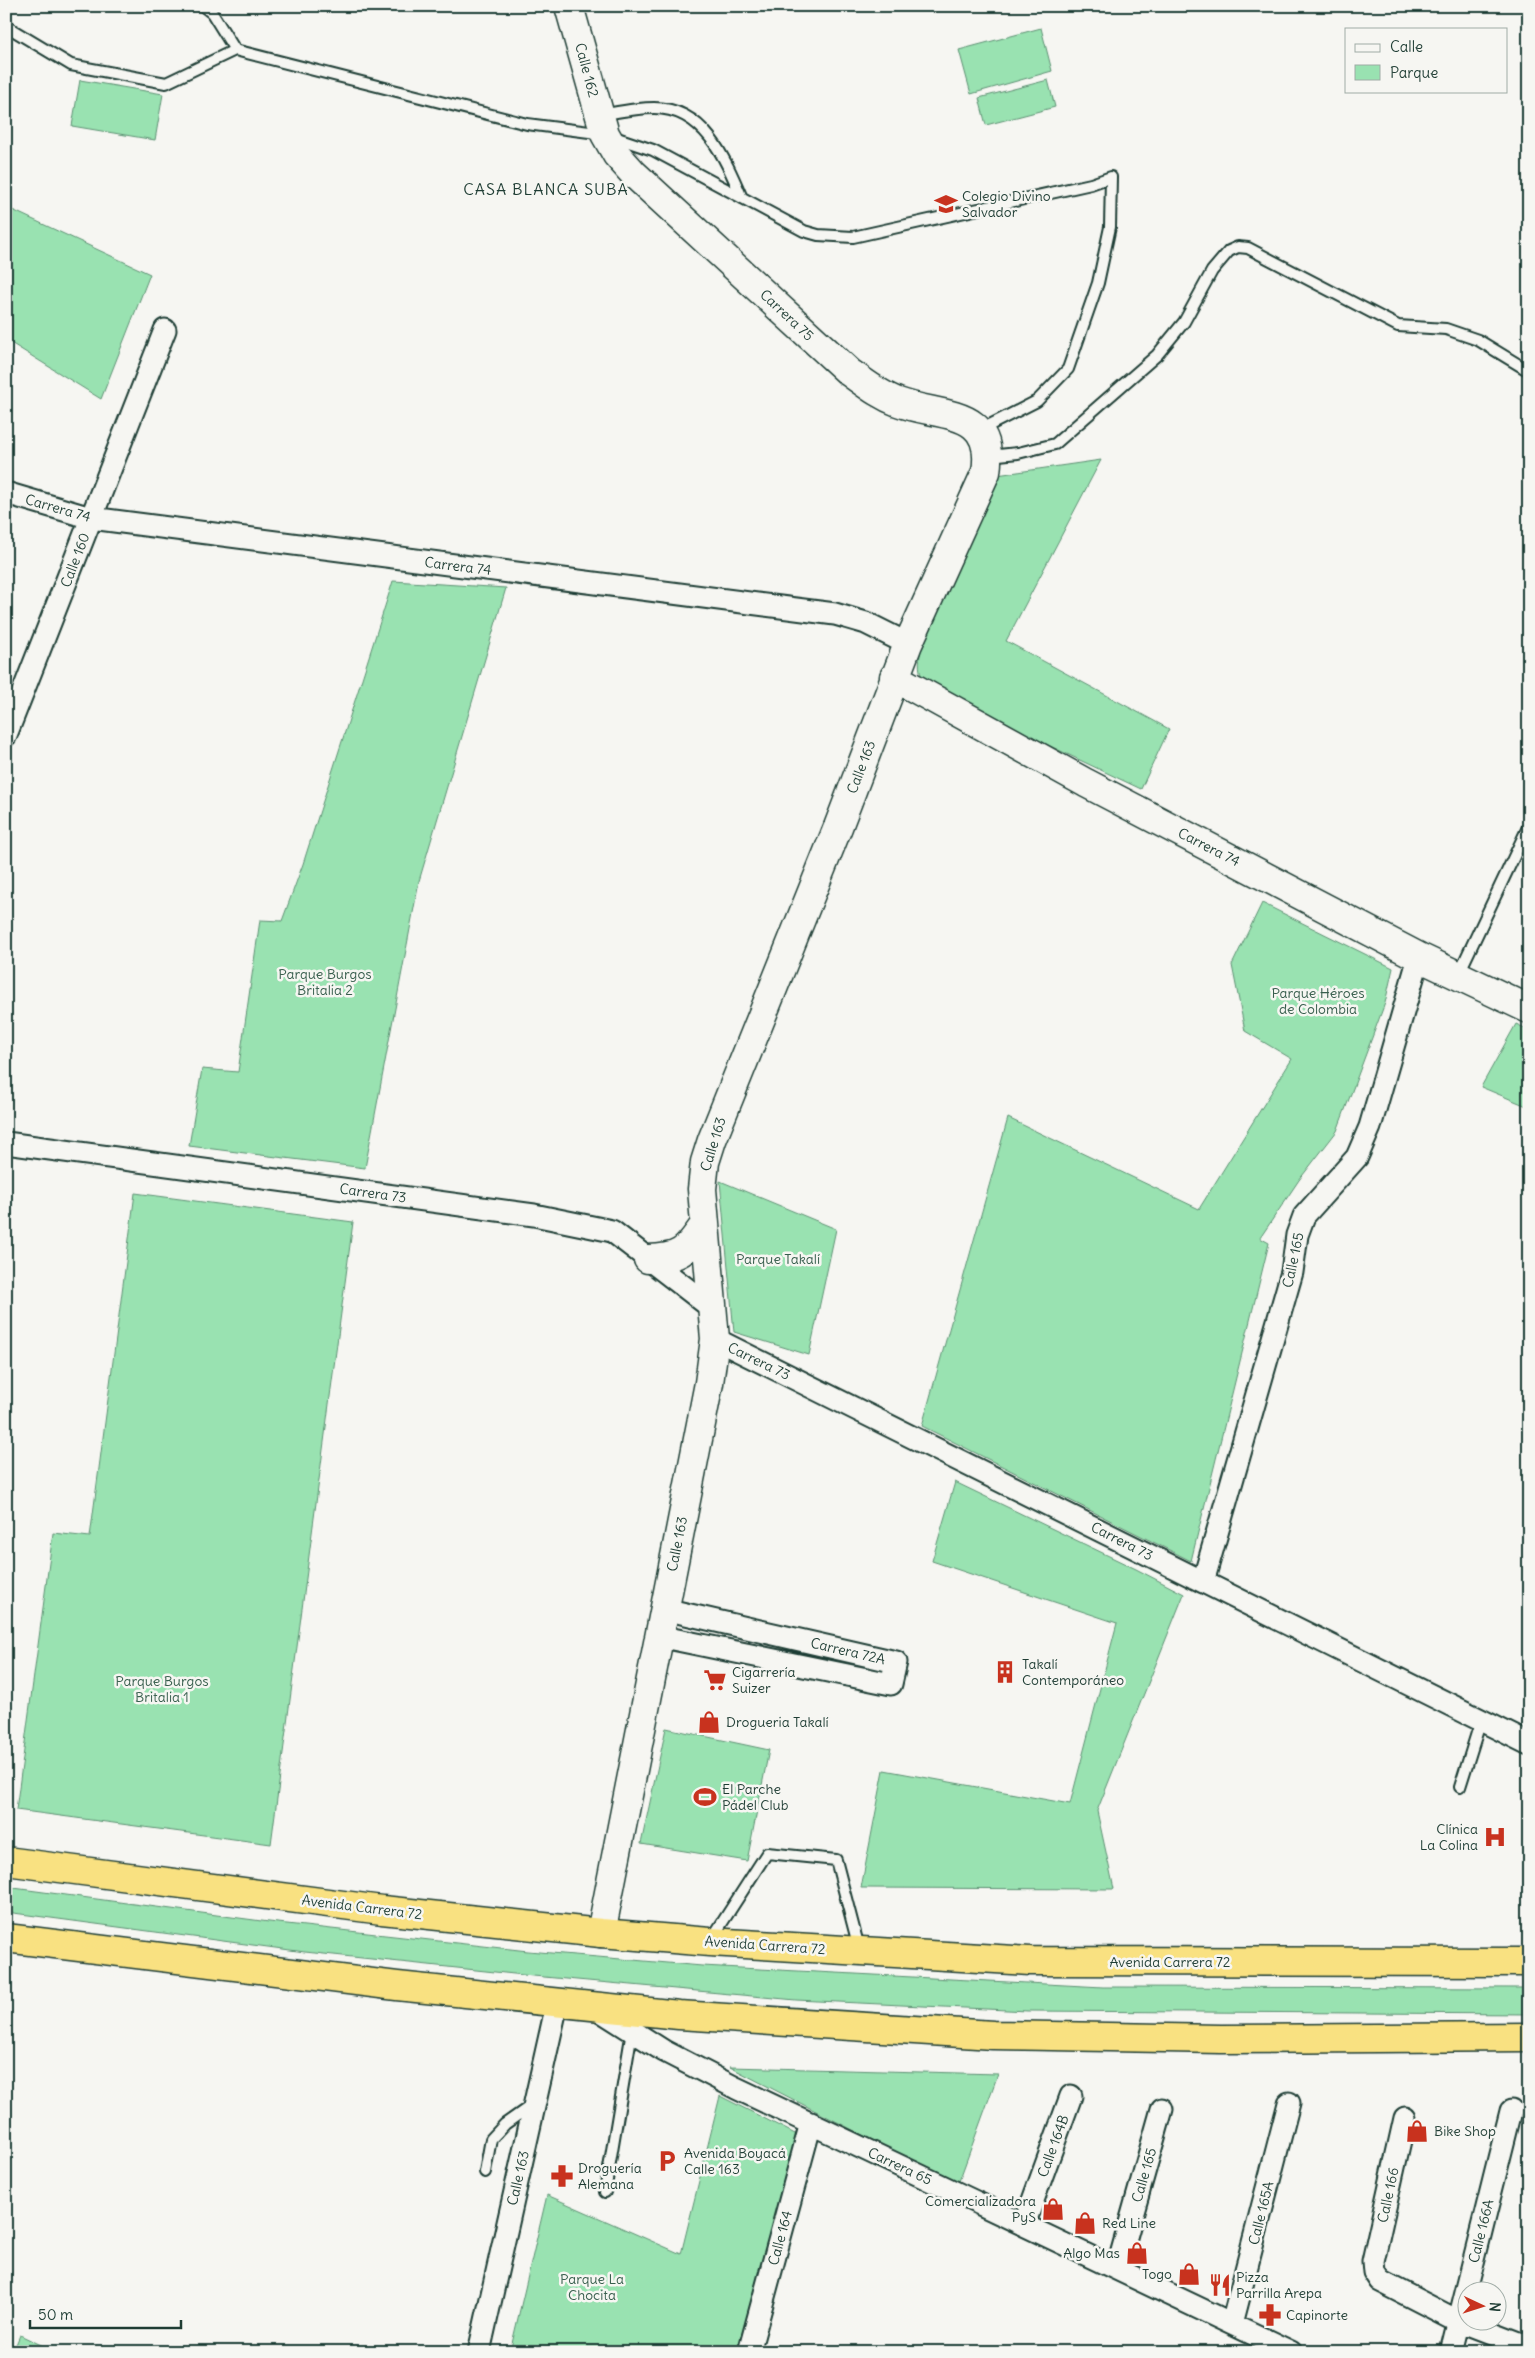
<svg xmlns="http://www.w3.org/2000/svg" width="1535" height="2358" font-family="Delius,sans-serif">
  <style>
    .green { fill: #99e2b1; stroke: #5c9072 }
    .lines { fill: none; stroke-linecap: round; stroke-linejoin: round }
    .lane-casing { stroke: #1f3d34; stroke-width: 14 }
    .street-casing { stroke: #1f3d34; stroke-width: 25 }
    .secondary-casing { stroke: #1f3d34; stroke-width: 31 }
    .highway-casing { stroke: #1f3d34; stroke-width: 31 }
    .lane { stroke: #f6f6f2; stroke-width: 10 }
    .street { stroke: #f6f6f2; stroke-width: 21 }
    .secondary { stroke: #f6f6f2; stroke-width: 28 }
    .highway { stroke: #f9e181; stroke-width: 28 }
    .labels { text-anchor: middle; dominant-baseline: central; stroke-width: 5; stroke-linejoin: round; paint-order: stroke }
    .street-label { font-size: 14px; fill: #1f3d34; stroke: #f6f6f2 }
    .poi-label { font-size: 14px; fill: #1f3d34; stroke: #f6f6f2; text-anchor: start }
    .park-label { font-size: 14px; fill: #375e4d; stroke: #f6f6f2 }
    .quarter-label { font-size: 16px; letter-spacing: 1px; fill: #1f3d34; stroke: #f6f6f2 }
  </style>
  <rect width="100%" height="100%" fill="#f6f6f2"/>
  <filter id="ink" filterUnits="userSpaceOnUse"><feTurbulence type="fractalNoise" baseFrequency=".02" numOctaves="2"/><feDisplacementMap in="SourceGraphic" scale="10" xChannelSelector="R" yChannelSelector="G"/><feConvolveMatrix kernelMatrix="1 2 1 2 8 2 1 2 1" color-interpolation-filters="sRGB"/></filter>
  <g filter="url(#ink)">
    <path class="green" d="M 1041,28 L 1052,71 L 971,94 L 959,50 Z
      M 80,80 L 163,94 L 155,140 L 72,126 Z
      M 1048,80 L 1055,107 L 986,125 L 979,98 Z
      M 6,207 L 150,274 L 101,399 L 6,340 Z
      M 1101,460 L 1006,641 L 1169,729 L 1141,789 L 938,693 C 917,680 917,667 922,644 L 997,475 Z
      M 393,581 L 506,588 L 419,881 L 365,1168 L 189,1146 L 202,1069 L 238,1072 L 260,920 L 282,921 L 303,864 Z
      M 1262,903 L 1393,968 L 1385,1003 L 1337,1131 L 1299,1180 L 1260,1238 L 1269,1243 L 1191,1561 L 922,1426 L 1008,1118 L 1199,1209 L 1292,1059 L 1245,1031 L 1232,965 Z
      M 1516,1024 L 1529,1030 L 1529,1107 L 1481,1087 Z
      M 720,1181 L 836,1229 L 809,1355 L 734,1332 Z
      M 135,1193 L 353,1222 L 271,1844 L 16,1810 L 53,1533 L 90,1537 Z
      M 955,1482 L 1136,1569 L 1184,1594 L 1097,1811 L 1114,1889 L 861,1888 L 884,1770 L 1070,1804 L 1117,1623 L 932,1561 Z
      M 666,1728 L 769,1750 L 747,1861 L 641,1844 Z
      M 6,1887 L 269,1922 L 528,1951 L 702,1966 L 1103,1987 L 1529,1988 L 1529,2014 L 1028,2011 L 796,2000 L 533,1976 L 305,1952 L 6,1912 Z
      M 730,2067 L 998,2074 L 958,2184 Z
      M 720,2096 L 799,2136 L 739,2352 L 510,2352 L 547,2195 L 681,2254 Z
      M 20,2335 L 56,2352 L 13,2352 Z"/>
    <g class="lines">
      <defs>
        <path id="lane" d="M 203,6 L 212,13 L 235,50
          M 6,26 L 71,65 L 166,83 L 235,50 L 527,124 L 605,134 L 653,150 L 804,231 L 818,235 L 853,237 L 1091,184 L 1111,177 L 1110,227 L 1098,283 L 1068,369 L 1037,401 L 980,430
          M 600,115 C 618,112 636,108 654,108 C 704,108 725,158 742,198
          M 989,456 L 1018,453 L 1055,444 L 1157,355 L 1184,322 L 1212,271 L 1229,251 L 1238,247 L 1248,248 L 1398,326 L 1446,329 L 1478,340 L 1529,371
          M 1458,975 L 1529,825
          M 1460,1787 L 1481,1720
          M 711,1940 L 767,1853 L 836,1860 L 859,1948
          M 485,2172 L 491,2139 L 505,2124 L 532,2105
          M 605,2192 L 632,2031"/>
        <path id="street" d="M 6,493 L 91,518 L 835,614 L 866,623 L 908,644
          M 6,735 L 165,330
          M 6,1143 L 534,1215 L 612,1231 L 713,1309
          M 715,1339 L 1529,1744
          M 1203,1582 L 1292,1272 L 1297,1235 L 1304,1216 L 1357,1157 L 1370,1127 L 1419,957
          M 658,1636 L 891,1684 L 896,1662 L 664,1609
          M 596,2008 L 664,2051 L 736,2088 L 1291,2352
          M 1405,2118 L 1373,2261 L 1374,2272 L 1380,2281 L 1458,2321 L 1529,2348
          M 1024,2225 L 1071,2096
          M 1117,2269 L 1162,2109
          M 1232,2324 L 1289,2103
          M 479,2352 L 557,2004
          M 749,2352 L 811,2123
          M 1451,2352 L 1511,2111"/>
        <path id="secondary" d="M 569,6 L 605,134 L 617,155 L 634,174 L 849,372 C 865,383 879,395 898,402 C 940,418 996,407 986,472 L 908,644 L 838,827 L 712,1140 L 705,1162 L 702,1189 L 715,1339 L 709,1383 L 601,1933
          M 894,677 L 1086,783 L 1419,957 L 1529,1009
          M 648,1259 C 682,1258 686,1251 705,1224"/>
        <path id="highway" d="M 6,1861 L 382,1910 L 601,1933 L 710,1942 L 1030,1961 L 1529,1962
          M 6,1938 L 397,1986 L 679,2015 L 993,2035 L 1221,2039 L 1529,2037"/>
      </defs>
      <use href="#lane" class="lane-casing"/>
      <use href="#street" class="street-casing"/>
      <use href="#secondary" class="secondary-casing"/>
      <use href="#highway" class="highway-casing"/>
      <use href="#lane" class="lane"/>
      <use href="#street" class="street"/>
      <use href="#secondary" class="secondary"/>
      <use href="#highway" class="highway"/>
    </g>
  </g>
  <defs>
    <symbol id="school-bare" viewBox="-9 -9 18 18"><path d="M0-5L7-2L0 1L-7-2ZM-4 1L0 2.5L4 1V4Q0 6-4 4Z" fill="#c8321e" stroke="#f6f6f2" stroke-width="2.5" paint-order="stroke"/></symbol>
    <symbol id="building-bare" viewBox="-9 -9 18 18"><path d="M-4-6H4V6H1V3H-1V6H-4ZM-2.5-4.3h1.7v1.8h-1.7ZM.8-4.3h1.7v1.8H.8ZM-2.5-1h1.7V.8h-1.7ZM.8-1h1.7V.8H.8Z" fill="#c8321e" stroke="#f6f6f2" stroke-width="2.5" paint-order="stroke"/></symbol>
    <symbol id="supermarket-bare" viewBox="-9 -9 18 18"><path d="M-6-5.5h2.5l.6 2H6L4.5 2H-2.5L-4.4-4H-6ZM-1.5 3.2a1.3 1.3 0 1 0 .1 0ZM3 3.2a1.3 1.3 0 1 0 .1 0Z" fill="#c8321e" stroke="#f6f6f2" stroke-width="2.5" paint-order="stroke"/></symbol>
    <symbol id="shop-bare" viewBox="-9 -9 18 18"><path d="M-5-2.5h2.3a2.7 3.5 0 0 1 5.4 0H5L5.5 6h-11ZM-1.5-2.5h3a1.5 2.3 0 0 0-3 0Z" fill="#c8321e" stroke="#f6f6f2" stroke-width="2.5" paint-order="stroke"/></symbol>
    <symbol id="stadium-bare" viewBox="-9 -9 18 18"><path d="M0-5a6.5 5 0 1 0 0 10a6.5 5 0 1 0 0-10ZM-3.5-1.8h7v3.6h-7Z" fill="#c8321e" stroke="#f6f6f2" stroke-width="2.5" paint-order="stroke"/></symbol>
    <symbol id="hospital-bare" viewBox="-9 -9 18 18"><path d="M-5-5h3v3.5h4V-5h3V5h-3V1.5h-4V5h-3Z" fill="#c8321e" stroke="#f6f6f2" stroke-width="2.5" paint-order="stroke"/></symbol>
    <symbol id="parking-bare" viewBox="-9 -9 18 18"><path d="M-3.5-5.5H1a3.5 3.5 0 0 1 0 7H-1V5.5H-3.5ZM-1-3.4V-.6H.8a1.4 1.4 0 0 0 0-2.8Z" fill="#c8321e" stroke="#f6f6f2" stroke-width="2.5" paint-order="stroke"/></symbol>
    <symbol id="pharmacy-bare" viewBox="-9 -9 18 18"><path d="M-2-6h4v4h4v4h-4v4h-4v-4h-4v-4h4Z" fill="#c8321e" stroke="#f6f6f2" stroke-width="2.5" paint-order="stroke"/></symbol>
    <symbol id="restaurant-bare" viewBox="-9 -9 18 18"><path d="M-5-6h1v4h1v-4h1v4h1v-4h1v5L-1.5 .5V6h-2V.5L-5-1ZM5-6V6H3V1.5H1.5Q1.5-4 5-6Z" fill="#c8321e" stroke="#f6f6f2" stroke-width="2.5" paint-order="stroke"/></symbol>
  </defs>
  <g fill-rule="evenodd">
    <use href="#school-bare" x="930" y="188" width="32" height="32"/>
    <use href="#building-bare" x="989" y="1656" width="32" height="32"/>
    <use href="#supermarket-bare" x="699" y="1664" width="32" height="32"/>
    <use href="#shop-bare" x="693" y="1706" width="32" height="32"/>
    <use href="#stadium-bare" x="689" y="1781" width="32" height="32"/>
    <use href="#hospital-bare" x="1479" y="1821" width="32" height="32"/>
    <use href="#shop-bare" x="1401" y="2115" width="32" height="32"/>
    <use href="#parking-bare" x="651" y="2145" width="32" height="32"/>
    <use href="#pharmacy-bare" x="546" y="2160" width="32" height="32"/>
    <use href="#shop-bare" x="1037" y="2193" width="32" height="32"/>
    <use href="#shop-bare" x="1069" y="2207" width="32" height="32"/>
    <use href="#shop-bare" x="1121" y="2237" width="32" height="32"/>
    <use href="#shop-bare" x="1173" y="2258" width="32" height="32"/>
    <use href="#restaurant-bare" x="1204" y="2269" width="32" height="32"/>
    <use href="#pharmacy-bare" x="1254" y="2299" width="32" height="32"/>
  </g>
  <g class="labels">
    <g class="street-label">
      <text transform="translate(587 70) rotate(75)">Calle 162</text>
      <text transform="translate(787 315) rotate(43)">Carrera 75</text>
      <text transform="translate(58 508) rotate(16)">Carrera 74</text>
      <text transform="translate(75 560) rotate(-69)">Calle 160</text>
      <text transform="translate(458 566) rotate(7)">Carrera 74</text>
      <text transform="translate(861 767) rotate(-69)">Calle 163</text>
      <text transform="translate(1209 847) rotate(27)">Carrera 74</text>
      <text transform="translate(713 1144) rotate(-73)">Calle 163</text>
      <text transform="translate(373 1193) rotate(8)">Carrera 73</text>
      <text transform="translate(1293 1260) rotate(-78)">Calle 165</text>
      <text transform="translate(759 1361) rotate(26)">Carrera 73</text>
      <text transform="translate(1122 1541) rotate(27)">Carrera 73</text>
      <text transform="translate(677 1544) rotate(-79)">Calle 163</text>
      <text transform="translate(848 1651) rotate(13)">Carrera 72A</text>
      <text transform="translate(362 1907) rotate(7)">Avenida Carrera 72</text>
      <text transform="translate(765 1945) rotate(4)">Avenida Carrera 72</text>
      <text x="1170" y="1962">Avenida Carrera 72</text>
      <text transform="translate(1053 2146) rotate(-70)">Calle 164B</text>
      <text transform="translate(900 2166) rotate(25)">Carrera 65</text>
      <text transform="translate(1144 2175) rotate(-74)">Calle 165</text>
      <text transform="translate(518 2178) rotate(-77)">Calle 163</text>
      <text transform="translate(1388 2195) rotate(-78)">Calle 166</text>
      <text transform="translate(1261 2213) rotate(-76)">Calle 165A</text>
      <text transform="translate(1481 2231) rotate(-76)">Calle 166A</text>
      <text transform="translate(780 2238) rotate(-75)">Calle 164</text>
    </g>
    <g class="poi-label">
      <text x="962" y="196">Colegio Divino<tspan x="962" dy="16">Salvador</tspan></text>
      <text x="1022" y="1664">Takalí<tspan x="1022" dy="16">Contemporáneo</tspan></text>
      <text x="732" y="1672">Cigarrería<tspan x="732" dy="16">Suizer</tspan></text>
      <text x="726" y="1722">Drogueria Takalí</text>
      <text x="722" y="1789">El Parche<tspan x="722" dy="16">Pádel Club</tspan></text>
      <text x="1478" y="1829" text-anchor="end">Clínica<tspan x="1478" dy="16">La Colina</tspan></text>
      <text x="1434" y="2131">Bike Shop</text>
      <text x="684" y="2153">Avenida Boyacá<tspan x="684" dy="16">Calle 163</tspan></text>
      <text x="578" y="2168">Droguería<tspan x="578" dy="16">Alemana</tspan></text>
      <text x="1036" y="2201" text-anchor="end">Comercializadora<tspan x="1036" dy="16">PyS</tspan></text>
      <text x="1102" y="2223">Red Line</text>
      <text x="1120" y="2253" text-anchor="end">Algo Mas</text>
      <text x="1172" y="2274" text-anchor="end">Togo</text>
      <text x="1236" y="2277">Pizza<tspan x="1236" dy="16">Parrilla Arepa</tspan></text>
      <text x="1286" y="2315">Capinorte</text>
    </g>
    <g class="park-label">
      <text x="325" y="974">Parque Burgos<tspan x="325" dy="16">Britalia 2</tspan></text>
      <text x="1318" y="993">Parque Héroes<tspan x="1318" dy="16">de Colombia</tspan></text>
      <text x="778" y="1259">Parque Takalí</text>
      <text x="162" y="1681">Parque Burgos<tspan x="162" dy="16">Britalia 1</tspan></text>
      <text x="592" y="2279">Parque La<tspan x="592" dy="16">Chocita</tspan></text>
    </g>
    <g class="quarter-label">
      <text x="546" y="189">CASA BLANCA SUBA</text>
    </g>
  </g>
  <rect width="1535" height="2358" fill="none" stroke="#f6f6f2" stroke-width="25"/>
  <rect x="12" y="12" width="1510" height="2333" fill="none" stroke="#1f3d34" stroke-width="2" filter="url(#ink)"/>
  <rect x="1345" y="28" width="162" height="65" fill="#f6f6f2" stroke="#a0aca6"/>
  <rect x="1355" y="44" width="25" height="8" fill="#f6f6f2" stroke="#a0aca6"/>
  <text x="1390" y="52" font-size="15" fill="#1f3d34">Calle</text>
  <rect x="1355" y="65" width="25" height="15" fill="#99e2b1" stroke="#a0aca6"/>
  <text x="1390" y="78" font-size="15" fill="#1f3d34">Parque</text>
  <g transform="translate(1482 2306) rotate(94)"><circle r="24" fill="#f6f6f2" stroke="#a0aca6"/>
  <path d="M0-4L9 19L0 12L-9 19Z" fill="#c8321e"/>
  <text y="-8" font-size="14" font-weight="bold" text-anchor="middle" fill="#1f3d34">N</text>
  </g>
  <path d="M30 2320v8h151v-8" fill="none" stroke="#1f3d34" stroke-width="2.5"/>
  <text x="38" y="2320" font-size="15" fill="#1f3d34" stroke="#f6f6f2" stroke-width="4" paint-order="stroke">50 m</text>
</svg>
